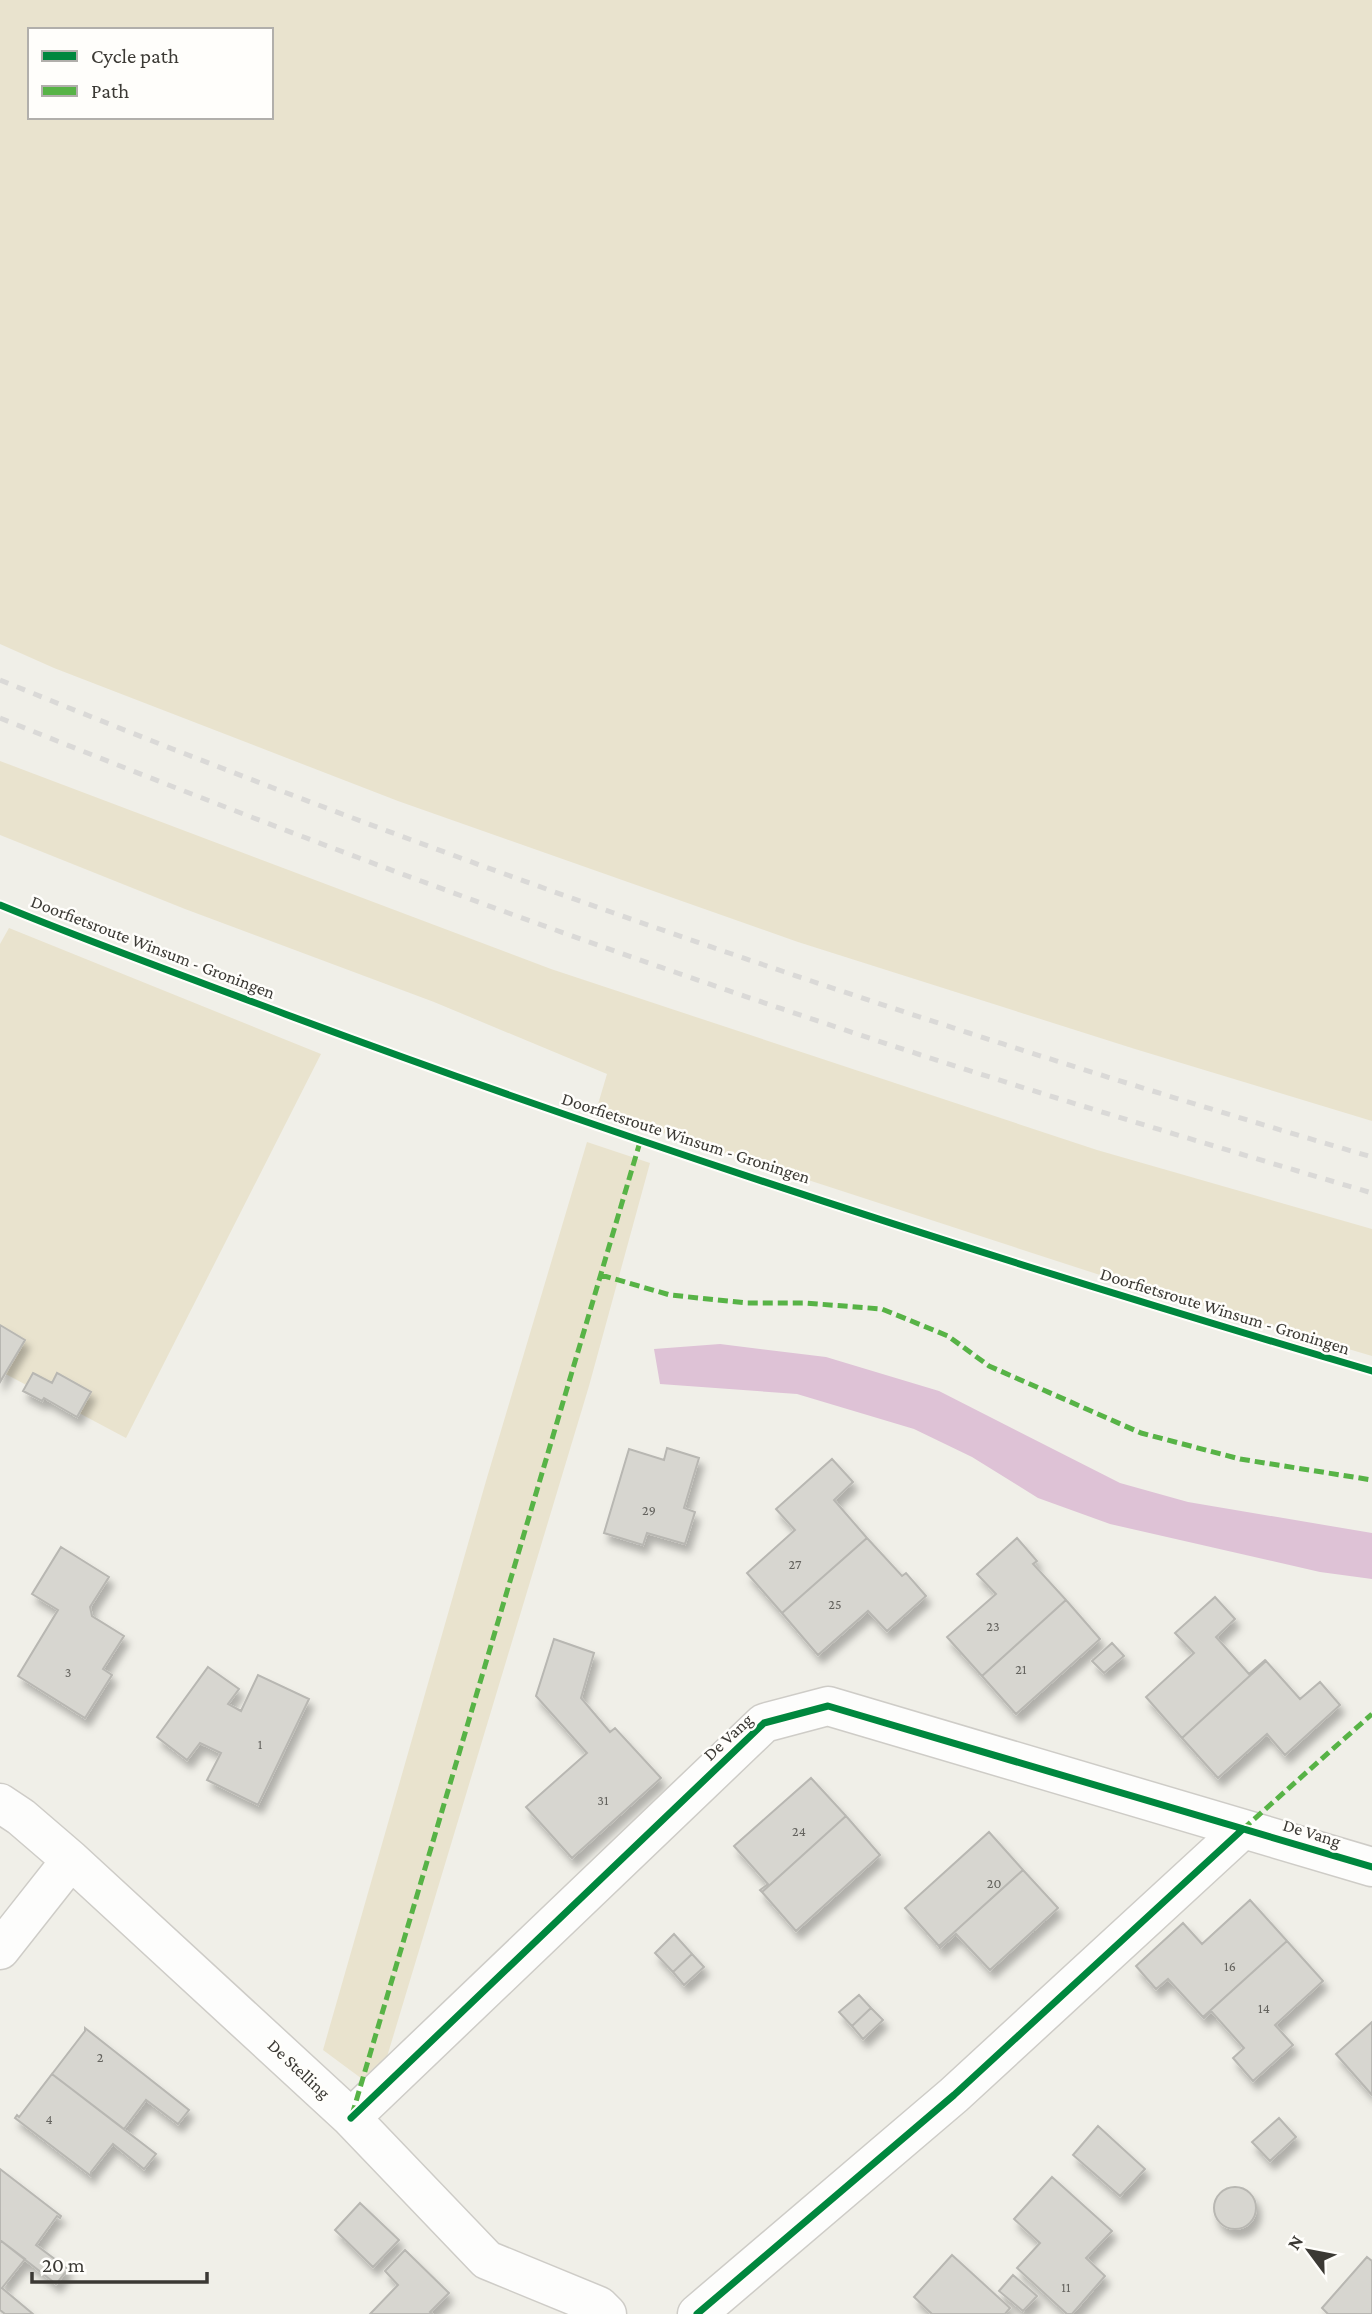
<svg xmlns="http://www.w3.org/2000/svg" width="1372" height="2314" font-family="'Crimson Pro',serif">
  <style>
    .green { fill: #e9e3ce; fill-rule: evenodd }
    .water { fill: #dec2d6 }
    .building { fill: #d7d6d0; stroke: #b8b7b2; stroke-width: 2; filter: url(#shadow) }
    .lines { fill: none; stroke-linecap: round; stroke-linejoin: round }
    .minor-casing { stroke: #ceccc7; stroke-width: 41 }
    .minor { stroke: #fdfdfc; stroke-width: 38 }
    .rail { stroke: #dad9d7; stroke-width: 5; stroke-dasharray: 9 9; stroke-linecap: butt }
    .quiet { stroke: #57b346; stroke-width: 5; stroke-dasharray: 10 5; stroke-linecap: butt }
    .cycleway-casing { stroke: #fffefb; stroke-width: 11 }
    .cycleway { stroke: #00873e; stroke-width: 7 }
    .labels { text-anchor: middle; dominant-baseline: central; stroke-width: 5; stroke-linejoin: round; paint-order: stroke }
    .number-label { font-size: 14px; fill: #64635e }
    .street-label { font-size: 18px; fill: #3b3934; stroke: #fffefb }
  </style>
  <defs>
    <filter id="shadow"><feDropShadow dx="4.5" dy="8" stdDeviation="3.5" flood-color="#0004"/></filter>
  </defs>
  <rect width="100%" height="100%" fill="#f0efe8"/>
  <path class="green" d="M 0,0 L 1372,0 L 1372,1121 L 1135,1049 L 798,942 L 398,801 L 54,668 L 0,644 ZM 30,30 L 271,30 L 271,117 L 30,117 Z
    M 0,761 L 551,969 L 1097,1150 L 1372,1229 L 1372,1356 L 1100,1275 L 596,1111 L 607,1074 L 434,1002 L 185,909 L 0,835 Z
    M 9,928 L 321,1054 L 126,1438 L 0,1371 L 0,944 Z
    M 587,1142 L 650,1163 L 589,1386 L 377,2090 L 323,2050 L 486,1481 Z"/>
  <path class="water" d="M 720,1344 L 826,1357 L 939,1391 L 1120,1483 L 1188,1502 L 1372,1533 L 1372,1579 L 1320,1572 L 1110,1524 L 1038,1498 L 972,1457 L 914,1429 L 797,1394 L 660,1384 L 654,1349 Z"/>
  <path class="building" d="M 0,1325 L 25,1340 L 0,1382 Z
    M 33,1373 L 52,1383 L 57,1373 L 91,1392 L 77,1417 L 44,1398 L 42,1401 L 23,1391 Z
    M 667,1448 L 699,1458 L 684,1508 L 695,1512 L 685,1544 L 647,1533 L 643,1545 L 604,1533 L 629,1449 L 664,1460 Z
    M 832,1459 L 853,1482 L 834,1500 L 867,1538 L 782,1613 L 747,1573 L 795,1530 L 776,1509 Z
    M 867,1538 L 902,1576 L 906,1573 L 926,1596 L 887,1631 L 868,1611 L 818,1655 L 782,1613 Z
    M 1017,1538 L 1037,1561 L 1033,1564 L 1066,1600 L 982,1676 L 947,1637 L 996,1594 L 977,1574 Z
    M 61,1547 L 109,1577 L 90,1607 L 92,1616 L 124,1636 L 103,1669 L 112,1675 L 85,1718 L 18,1676 L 58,1610 L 32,1594 Z
    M 1215,1597 L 1235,1619 L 1216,1637 L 1249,1674 L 1265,1660 L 1266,1661 L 1182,1738 L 1146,1697 L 1194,1653 L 1175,1633 Z
    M 1066,1600 L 1100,1639 L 1016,1714 L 982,1676 Z
    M 554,1639 L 594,1653 L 581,1698 L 610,1732 L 615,1728 L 661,1778 L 572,1858 L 526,1807 L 587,1753 L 536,1696 Z
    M 1112,1643 L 1124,1656 L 1104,1673 L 1092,1661 Z
    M 1266,1661 L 1300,1699 L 1320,1682 L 1340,1705 L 1285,1755 L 1267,1734 L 1218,1778 L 1182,1738 Z
    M 208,1667 L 239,1689 L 228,1704 L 241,1711 L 258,1675 L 309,1699 L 258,1805 L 207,1780 L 221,1753 L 200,1743 L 187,1760 L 157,1737 Z
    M 811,1778 L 846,1816 L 762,1892 L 760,1890 L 768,1884 L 734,1846 Z
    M 846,1816 L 880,1855 L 796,1931 L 762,1892 Z
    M 989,1832 L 1023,1870 L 939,1946 L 905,1908 Z
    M 1023,1870 L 1058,1908 L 990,1970 L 956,1934 L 940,1948 L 939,1946 Z
    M 1250,1900 L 1287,1941 L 1203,2017 L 1168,1979 L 1156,1989 L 1136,1966 L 1183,1923 L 1202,1944 Z
    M 674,1934 L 692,1954 L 673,1972 L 655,1953 Z
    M 1287,1941 L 1323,1981 L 1275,2025 L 1293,2045 L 1253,2081 L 1233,2058 L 1244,2048 L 1211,2011 L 1204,2018 L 1203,2017 Z
    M 692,1954 L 704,1967 L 684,1985 L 673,1972 Z
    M 859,1995 L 871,2008 L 852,2026 L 839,2012 Z
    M 871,2008 L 883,2020 L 863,2039 L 852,2026 Z
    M 1372,2022 L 1372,2095 L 1336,2054 Z
    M 85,2028 L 189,2110 L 178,2124 L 146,2100 L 124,2129 L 52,2074 L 85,2031 Z
    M 52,2074 L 156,2154 L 144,2169 L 113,2144 L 91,2172 L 91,2176 L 15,2118 L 17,2115 L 19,2117 Z
    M 1279,2118 L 1296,2137 L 1270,2161 L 1252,2142 Z
    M 1098,2126 L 1145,2169 L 1120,2196 L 1073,2155 Z
    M 0,2169 L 61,2216 L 60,2218 L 57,2216 L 36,2245 L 68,2269 L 56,2284 L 0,2240 Z
    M 1052,2177 L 1112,2231 L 1086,2258 L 1105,2276 L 1072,2314 L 1067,2314 L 1017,2268 L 1040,2243 L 1014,2219 Z
    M1214 2208a21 21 0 1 1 42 0a21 21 0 1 1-42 0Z
    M 360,2203 L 399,2240 L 373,2267 L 335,2230 Z
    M 0,2240 L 25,2259 L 2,2288 L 33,2314 L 5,2314 L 0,2310 Z
    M 405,2250 L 449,2293 L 430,2312 L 432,2314 L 370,2314 L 398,2285 L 385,2271 Z
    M 952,2255 L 1010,2308 L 1005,2314 L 932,2314 L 914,2297 Z
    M 1367,2257 L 1372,2261 L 1372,2314 L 1328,2314 L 1322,2308 Z
    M 1013,2275 L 1037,2296 L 1023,2311 L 999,2291 Z"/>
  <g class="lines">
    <defs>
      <path id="minor" d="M 0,1803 L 21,1817 L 71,1860 L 351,2118 L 487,2260 L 599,2306 L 607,2314
        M 0,1950 L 71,1860
        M 351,2118 L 764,1723 L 828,1706 L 1372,1867
        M 697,2314 L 954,2095 L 1243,1829"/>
    </defs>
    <use href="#minor" class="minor-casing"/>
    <use href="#minor" class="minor"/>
    <path class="rail" d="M 0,680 C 449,863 907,1021 1372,1157
      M 0,718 C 302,840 608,953 918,1054 C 1069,1103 1220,1148 1372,1193"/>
    <path class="quiet" d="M 601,1275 L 670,1295 L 747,1303 L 805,1303 L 882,1309 L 948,1336 L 989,1366 L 1141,1433 L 1240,1459 L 1372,1480
      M 1243,1829 L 1372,1714
      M 352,2115 L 640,1142"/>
    <defs>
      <path id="cycleway" d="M 0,905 C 97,945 195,980 293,1017 C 648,1149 1009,1264 1372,1371
        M 351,2118 L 764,1723 L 828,1706 L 1372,1867
        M 697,2314 L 954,2095 L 1243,1829"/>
    </defs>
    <use href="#cycleway" class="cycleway-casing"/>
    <use href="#cycleway" class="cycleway"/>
  </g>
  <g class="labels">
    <g class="number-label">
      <text x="649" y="1510">29</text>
      <text x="795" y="1564">27</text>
      <text x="835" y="1604">25</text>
      <text x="993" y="1626">23</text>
      <text x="1021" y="1669">21</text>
      <text x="68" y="1672">3</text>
      <text x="260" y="1744">1</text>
      <text x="603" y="1800">31</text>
      <text x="799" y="1831">24</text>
      <text x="994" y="1883">20</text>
      <text x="1230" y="1966">16</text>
      <text x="1264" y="2008">14</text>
      <text x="100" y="2057">2</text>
      <text x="49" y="2119">4</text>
      <text x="1066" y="2287">11</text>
    </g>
    <g class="street-label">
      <text transform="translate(153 947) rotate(21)">Doorfietsroute Winsum - Groningen</text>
      <text transform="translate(686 1138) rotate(18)">Doorfietsroute Winsum - Groningen</text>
      <text transform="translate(1225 1311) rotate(17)">Doorfietsroute Winsum - Groningen</text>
      <text transform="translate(728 1737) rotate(-43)">De Vang</text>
      <text transform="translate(1312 1833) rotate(17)">De Vang</text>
      <text transform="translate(299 2069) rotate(43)">De Stelling</text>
    </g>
  </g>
  <rect x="28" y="28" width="245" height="91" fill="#fffefb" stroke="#b1afab" stroke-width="2"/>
  <rect x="42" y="51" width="35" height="10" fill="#00873e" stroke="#b1afab" stroke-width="2"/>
  <text x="91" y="63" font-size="21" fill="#3b3934">Cycle path</text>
  <rect x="42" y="86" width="35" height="10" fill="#57b346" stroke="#b1afab" stroke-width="2"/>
  <text x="91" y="98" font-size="21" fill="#3b3934">Path</text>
  <g transform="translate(1309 2251) rotate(302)" stroke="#fffefb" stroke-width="5" paint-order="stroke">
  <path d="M0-5L12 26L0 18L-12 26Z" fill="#3b3934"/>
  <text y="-10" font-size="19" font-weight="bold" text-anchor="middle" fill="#3b3934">N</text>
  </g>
  <path d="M32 2272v10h175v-10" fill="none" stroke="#3b3934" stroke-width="3.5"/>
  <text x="42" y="2272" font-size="21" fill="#3b3934" stroke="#fffefb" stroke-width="5" paint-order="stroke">20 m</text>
</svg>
